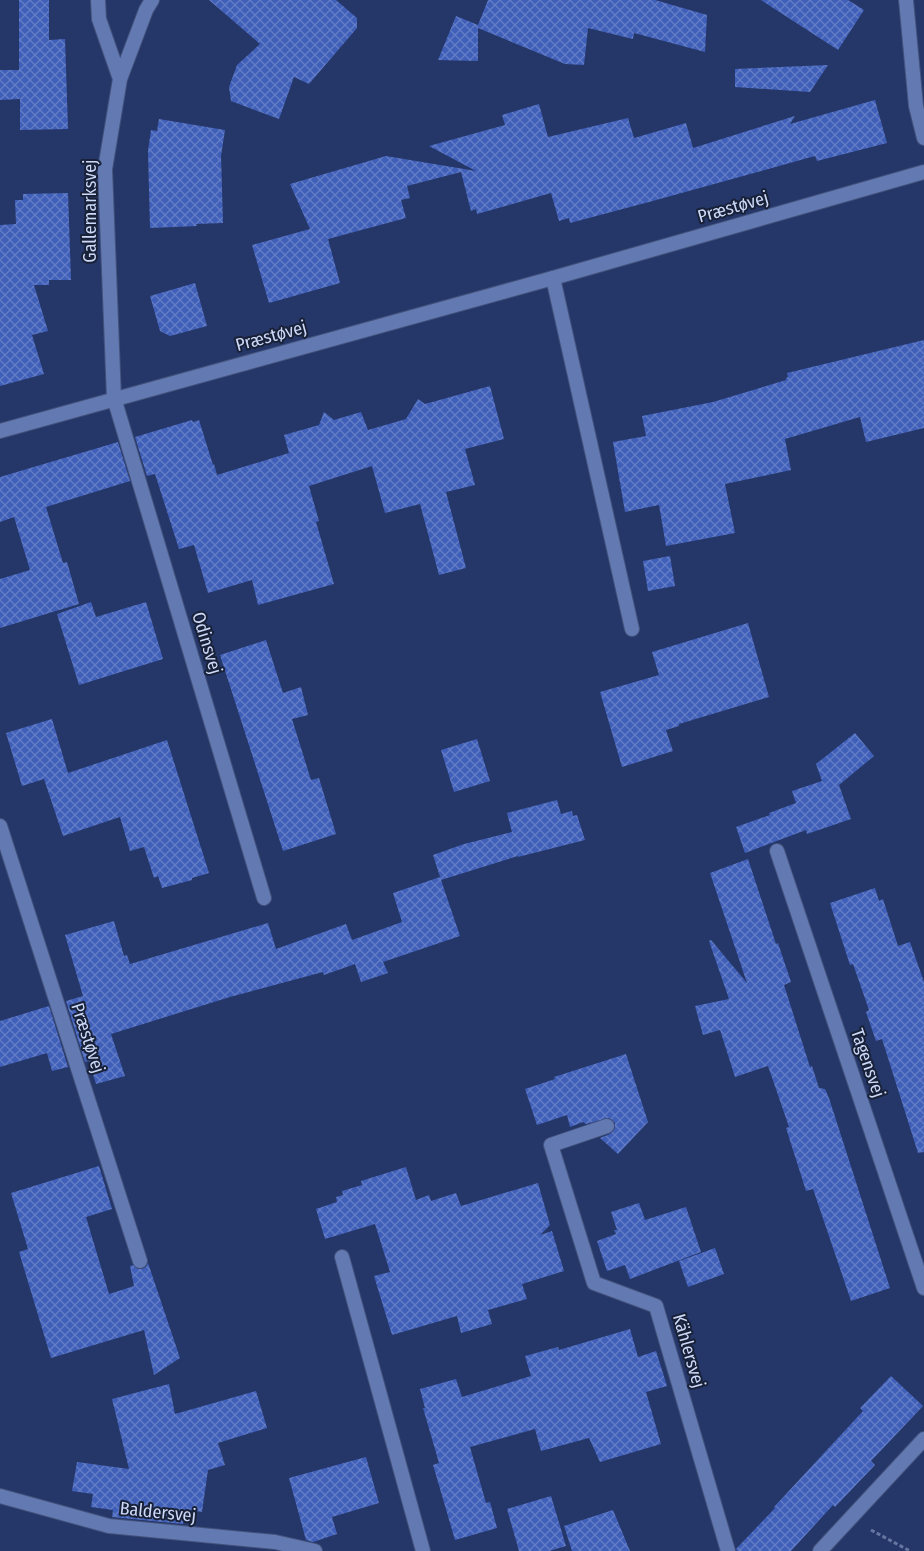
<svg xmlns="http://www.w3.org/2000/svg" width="924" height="1551" font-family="'Fira Sans Condensed',sans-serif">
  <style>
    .building { fill: url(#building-cross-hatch) }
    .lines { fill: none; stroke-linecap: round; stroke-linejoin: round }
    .minor-casing { stroke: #43527c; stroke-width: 16 }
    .tertiary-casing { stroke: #43527c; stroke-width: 16 }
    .path { stroke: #6676a1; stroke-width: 3; stroke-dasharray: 4 2.5; stroke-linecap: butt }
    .minor { stroke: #6379b1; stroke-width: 14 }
    .tertiary { stroke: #6379b1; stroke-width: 14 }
    .labels { text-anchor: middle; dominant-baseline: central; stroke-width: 4; stroke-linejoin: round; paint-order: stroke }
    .street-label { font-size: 18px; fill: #ccd9f8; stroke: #182137 }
  </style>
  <defs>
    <pattern id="building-cross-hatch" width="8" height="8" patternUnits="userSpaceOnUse" patternTransform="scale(1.25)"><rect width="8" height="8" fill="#405fb8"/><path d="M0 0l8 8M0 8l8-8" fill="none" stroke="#637dc6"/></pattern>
  </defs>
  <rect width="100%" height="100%" fill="#253769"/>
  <path class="building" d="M 19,0 L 49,0 L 49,40 L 65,39 L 68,129 L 20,130 L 20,99 L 0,100 L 0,70 L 19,70 Z
    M 209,0 L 336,0 L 357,18 L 357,28 L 309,84 L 294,77 L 279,119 L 231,101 L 229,87 L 237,65 L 260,44 Z
    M 488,0 L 655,0 L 707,15 L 705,52 L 634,33 L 633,39 L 588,28 L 584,65 L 565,64 L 478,28 L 478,61 L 438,60 L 456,16 L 478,25 Z
    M 761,0 L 848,0 L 864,10 L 838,50 Z
    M 828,65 L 810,92 L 735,87 L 735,69 Z
    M 875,100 L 887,143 L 817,161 L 815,156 L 649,202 L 570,223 L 569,218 L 559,221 L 551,193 L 477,214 L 476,209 L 471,211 L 461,172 L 407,186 L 410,198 L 401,200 L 406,218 L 328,239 L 340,283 L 269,303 L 252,245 L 310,229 L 290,184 L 386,156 L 476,171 L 429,146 L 505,125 L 502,115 L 539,104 L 548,137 L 628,118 L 634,138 L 686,123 L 693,148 L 795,116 L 790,124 Z
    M 159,119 L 225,130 L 221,156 L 223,223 L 196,224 L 197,226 L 150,228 L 148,151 L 151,130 L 157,131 Z
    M 68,193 L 71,280 L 49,280 L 49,285 L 34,285 L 48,331 L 32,335 L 44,374 L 0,386 L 0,225 L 16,224 L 15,200 L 23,200 L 23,194 Z
    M 195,283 L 207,326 L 170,336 L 160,331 L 150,296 Z
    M 924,340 L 924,428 L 866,442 L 860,417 L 785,439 L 791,470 L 725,484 L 735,533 L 666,546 L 659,505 L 625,512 L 613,442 L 646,436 L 642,416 L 713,402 L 786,380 L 786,378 L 788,377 L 787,373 Z
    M 490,386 L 504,439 L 465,449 L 475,485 L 446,492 L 466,568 L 439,575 L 420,504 L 385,513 L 372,466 L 309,486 L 319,521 L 316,522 L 334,584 L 258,605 L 252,580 L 208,593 L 194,545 L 179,549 L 155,474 L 147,476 L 135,437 L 192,420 L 193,422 L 199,420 L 213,465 L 214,464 L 217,475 L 289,453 L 284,435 L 319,425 L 324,412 L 334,420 L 361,412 L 368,430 L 406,419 L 418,399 L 425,404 Z
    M 118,442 L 130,481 L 46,507 L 63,563 L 67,562 L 79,604 L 0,628 L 0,579 L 30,570 L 14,517 L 0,522 L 0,477 Z
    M 670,556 L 675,586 L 648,591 L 643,561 Z
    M 91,602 L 96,617 L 146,602 L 163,659 L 79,685 L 57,614 Z
    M 748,623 L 769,697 L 679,724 L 679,726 L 666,730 L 673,751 L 622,767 L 600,692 L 659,675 L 652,652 Z
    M 266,640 L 283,693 L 301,687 L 308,715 L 292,719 L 311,780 L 319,778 L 336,834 L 283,851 L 220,655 Z
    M 52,719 L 68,773 L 167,740 L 209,873 L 192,878 L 192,880 L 162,888 L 158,876 L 154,878 L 144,847 L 130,851 L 120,817 L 63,836 L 44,779 L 22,786 L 6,733 Z
    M 855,733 L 874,756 L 839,785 L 851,819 L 807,834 L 806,830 L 745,853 L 736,827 L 770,815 L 769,813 L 796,803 L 792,791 L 822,781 L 816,764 Z
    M 477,739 L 490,781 L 454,792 L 441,750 Z
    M 557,800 L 561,814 L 572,811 L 573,816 L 577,815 L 585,840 L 518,857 L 518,856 L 441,880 L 460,936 L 383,962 L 388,973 L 361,982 L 355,964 L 324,975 L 323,972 L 230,997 L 111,1034 L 125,1076 L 96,1084 L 89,1061 L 85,1062 L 66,1001 L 83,996 L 65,935 L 114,921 L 124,956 L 127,955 L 130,964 L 268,923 L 276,949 L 346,924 L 352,940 L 402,922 L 393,893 L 440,877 L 433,855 L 464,844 L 512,832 L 507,813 Z
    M 748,859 L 776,944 L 778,943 L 791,982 L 784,985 L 810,1067 L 812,1066 L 819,1088 L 825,1089 L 829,1098 L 890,1288 L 851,1301 L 813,1189 L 806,1191 L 786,1128 L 789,1127 L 768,1066 L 735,1077 L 720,1030 L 703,1035 L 695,1006 L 729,999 L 709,941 L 711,940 L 747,983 L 710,873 Z
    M 875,888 L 879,901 L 883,899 L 898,946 L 910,942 L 924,982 L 924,1152 L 918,1153 L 882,1039 L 876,1041 L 866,1012 L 869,1010 L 853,964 L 850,965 L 830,903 Z
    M 49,1006 L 68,1067 L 52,1071 L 47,1053 L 0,1067 L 0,1021 Z
    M 626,1054 L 648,1122 L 618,1154 L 600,1138 L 610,1134 L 615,1128 L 615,1123 L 609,1118 L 586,1124 L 583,1122 L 570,1127 L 567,1115 L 537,1125 L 525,1089 L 555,1079 L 554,1077 Z
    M 99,1166 L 112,1209 L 86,1217 L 109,1294 L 134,1286 L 130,1266 L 133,1265 L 138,1269 L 142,1269 L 146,1267 L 148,1263 L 180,1358 L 154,1375 L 144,1330 L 51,1358 L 19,1252 L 28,1249 L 11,1193 Z
    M 406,1167 L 416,1200 L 429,1195 L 431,1201 L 456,1193 L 461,1206 L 538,1183 L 550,1225 L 540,1235 L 552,1231 L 564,1271 L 522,1284 L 527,1299 L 488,1310 L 492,1324 L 461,1333 L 457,1316 L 392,1335 L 374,1276 L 390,1272 L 375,1224 L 325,1239 L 316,1209 L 337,1202 L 336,1197 L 343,1195 L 342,1191 L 362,1185 L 361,1181 Z
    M 639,1203 L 645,1220 L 686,1207 L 701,1252 L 630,1279 L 625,1265 L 607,1271 L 597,1241 L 616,1234 L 614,1230 L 617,1230 L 611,1212 Z
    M 715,1248 L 724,1274 L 688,1287 L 679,1261 Z
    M 630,1329 L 638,1357 L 656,1351 L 667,1386 L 646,1392 L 661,1444 L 600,1462 L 589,1438 L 541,1451 L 535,1429 L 470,1447 L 486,1503 L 490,1502 L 497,1528 L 455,1540 L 433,1465 L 439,1463 L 423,1408 L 425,1408 L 420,1389 L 456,1379 L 462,1397 L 531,1376 L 525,1356 L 558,1347 L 559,1350 Z
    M 891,1376 L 923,1406 L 871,1461 L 875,1465 L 835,1507 L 833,1505 L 791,1551 L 737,1551 L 736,1549 L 775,1508 L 774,1507 L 863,1411 L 860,1408 Z
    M 169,1384 L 175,1414 L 256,1391 L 267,1428 L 218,1443 L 225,1465 L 208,1470 L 202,1512 L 185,1509 L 183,1524 L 112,1517 L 113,1510 L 91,1507 L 93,1494 L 72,1491 L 77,1462 L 129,1469 L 112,1399 Z
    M 366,1457 L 379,1503 L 332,1517 L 337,1534 L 313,1542 L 306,1540 L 289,1478 Z
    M 551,1496 L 566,1546 L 549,1551 L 519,1551 L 507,1509 Z
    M 613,1510 L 630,1551 L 572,1551 L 564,1526 Z"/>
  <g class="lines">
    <defs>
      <path id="minor" d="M 98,0 L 99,19 L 120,79
        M 152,0 L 146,10 L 120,79 L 105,169 L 114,398 L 264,898
        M 906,0 L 916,106 L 924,138
        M 553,278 L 632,629
        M 0,826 L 140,1261
        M 777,851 L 924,1288
        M 607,1126 L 551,1145 L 594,1283 L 656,1306 L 728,1551
        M 342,1257 L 423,1551
        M 0,1496 L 109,1526 L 275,1542 L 315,1551
        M 820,1551 L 924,1439"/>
      <path id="tertiary" d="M 0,431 L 553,278 L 924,172"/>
    </defs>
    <use href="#minor" class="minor-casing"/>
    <use href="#tertiary" class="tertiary-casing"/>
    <path class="path" d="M 871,1530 L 910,1551"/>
    <use href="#minor" class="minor"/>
    <use href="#tertiary" class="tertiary"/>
  </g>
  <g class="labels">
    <g class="street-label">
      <text transform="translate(733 207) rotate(-16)">Præstøvej</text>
      <text transform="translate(90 211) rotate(-90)">Gallemarksvej</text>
      <text transform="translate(271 336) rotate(-15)">Præstøvej</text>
      <text transform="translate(207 643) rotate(73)">Odinsvej</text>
      <text transform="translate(88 1038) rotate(72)">Præstøvej</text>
      <text transform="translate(868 1063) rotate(71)">Tagensvej</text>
      <text transform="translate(689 1351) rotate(74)">Kählersvej</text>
      <text transform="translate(158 1512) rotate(6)">Baldersvej</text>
    </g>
  </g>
</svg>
